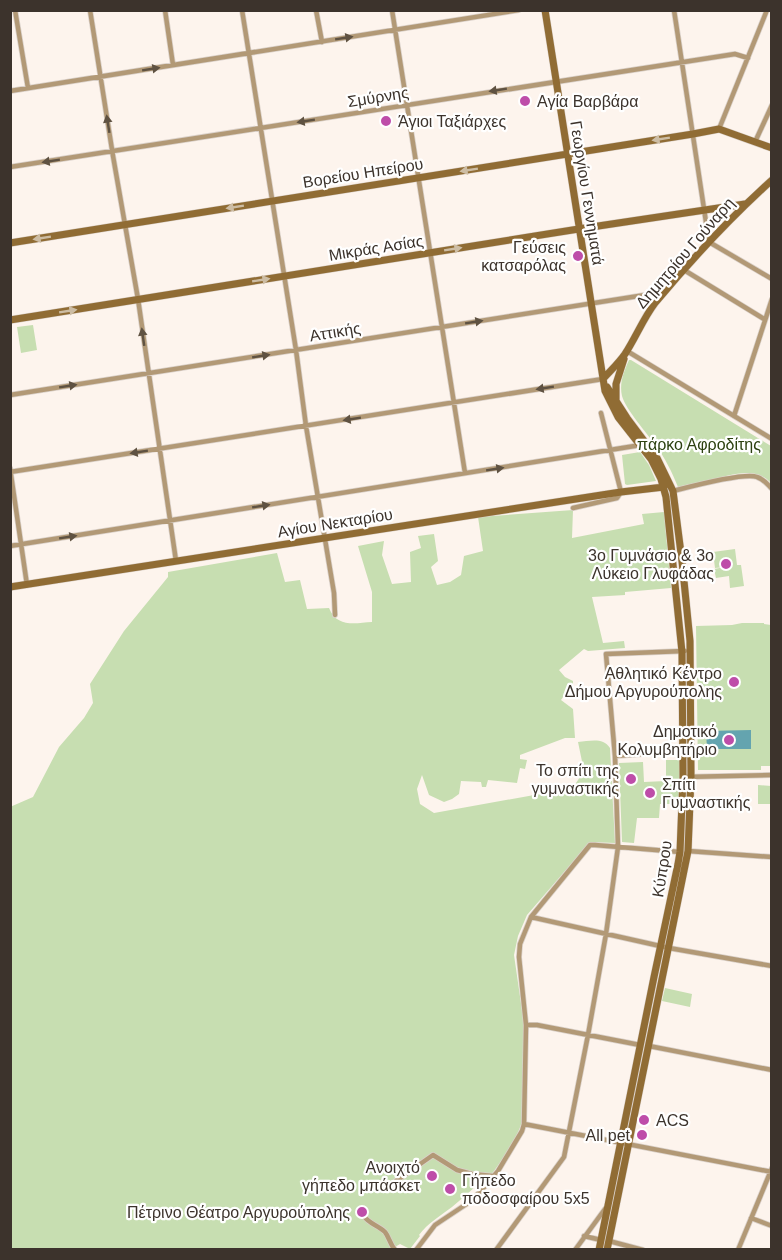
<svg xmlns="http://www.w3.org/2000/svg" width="782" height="1260" font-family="Helvetica,sans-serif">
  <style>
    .green { fill: #c7deb1 }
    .water { fill: #64a4af }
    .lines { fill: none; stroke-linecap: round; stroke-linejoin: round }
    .street-casing { stroke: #dad1ca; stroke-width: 6 }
    .secondary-casing { stroke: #dad1ca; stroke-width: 8 }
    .street { stroke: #b29976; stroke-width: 4.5 }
    .secondary { stroke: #906c34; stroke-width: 7 }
    .oneway { fill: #5f5242 }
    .oneway2 { fill: #cdbda4 }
    .poi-dot { fill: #be4da9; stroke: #fff; stroke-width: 2 }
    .labels { text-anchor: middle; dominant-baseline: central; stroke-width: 4.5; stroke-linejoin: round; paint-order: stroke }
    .street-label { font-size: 16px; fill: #3c332c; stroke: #fff }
    .poi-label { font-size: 16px; fill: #3c332c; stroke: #fff; text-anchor: end }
    .park-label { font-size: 16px; fill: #2b400f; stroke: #fff }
  </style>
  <rect width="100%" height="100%" fill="#fdf4ed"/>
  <path class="green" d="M 33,325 L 37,350 L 21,353 L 17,327 Z
    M 629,360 L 631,360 L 771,446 L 771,483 C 756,466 730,475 711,480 C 700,482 689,484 678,487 C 672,472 665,458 656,446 C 647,433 626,410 622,396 C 619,383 624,371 629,360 Z
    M 640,452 L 649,465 L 656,481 L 627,485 L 625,484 L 622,455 Z
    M 573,510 L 572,538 L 644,524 L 642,514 L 664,512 L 671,588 L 625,592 L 625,595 L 592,597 L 603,643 L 624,641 L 625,648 L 588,651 L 584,649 L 559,670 L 565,677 L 573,681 L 573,685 L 570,689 L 569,688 L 561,700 L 573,709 L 575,738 L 565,738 L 520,755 L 520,759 L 527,760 L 525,769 L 520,768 L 517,783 L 488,780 L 486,787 L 482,787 L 481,782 L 461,781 L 459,794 L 452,799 L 444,802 L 429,795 L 422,775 L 417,789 L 420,804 L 434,813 L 562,790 L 576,783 L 584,771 L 578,742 C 590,741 603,737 610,748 L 615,843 L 590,842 L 527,915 L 518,936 L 514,955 L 524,1024 L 522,1122 C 515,1143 501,1162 487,1180 L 484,1178 C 474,1188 463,1198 452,1207 C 440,1216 428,1223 419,1235 L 420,1236 L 410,1249 L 400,1244 L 390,1250 L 11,1249 L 10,807 L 33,797 L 59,747 L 84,718 L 93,703 L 90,684 L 124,631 L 168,577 L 168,572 L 277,553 L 285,582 L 300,580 L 307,609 L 329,608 C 337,628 355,623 372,622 L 372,592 L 358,546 L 384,541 L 382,555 L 392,584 L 411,582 L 410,552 L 421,548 L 418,536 L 434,534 L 438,561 L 431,567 L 437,585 L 450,582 L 461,575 L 464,556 L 483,551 L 478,517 Z
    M 735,549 L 737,565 L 741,565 L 744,586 L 730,588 L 729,576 L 716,578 L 714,569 L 725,567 L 715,568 L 713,552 Z
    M 742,623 L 764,623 L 764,624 L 771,625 L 771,766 L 761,766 L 761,770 L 698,770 L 696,626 L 732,625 Z
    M 666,760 L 679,760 L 679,804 L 660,804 L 659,818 L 637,818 L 634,843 L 622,842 L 619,763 L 643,762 L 644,782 L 666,781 Z
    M 758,785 L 771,786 L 770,804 L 758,804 Z
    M 665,988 L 692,994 L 690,1007 L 662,1001 Z"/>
  <path class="water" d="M 751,730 L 751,749 L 707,749 L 706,731 Z"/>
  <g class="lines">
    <defs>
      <path id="street" d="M 15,10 L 28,88
        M 90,10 L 113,156 L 138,299 L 176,561
        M 165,10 L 173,65
        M 242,10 L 296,350 L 306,426 L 334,593 L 335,615
        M 316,10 L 322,42
        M 392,10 L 465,473
        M 674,10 L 709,242 L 772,279
        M 10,91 L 519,10
        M 719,129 L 767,10
        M 755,142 L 772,105
        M 10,167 L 735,54 L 748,58
        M 684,270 L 764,319
        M 627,351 L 772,439
        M 10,395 L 664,292
        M 734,416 L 772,299
        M 10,468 L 27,585
        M 10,472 L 603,379
        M 673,491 C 689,487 744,472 757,477 C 764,479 767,484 772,489
        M 573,508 L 617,498 L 621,492 L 601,413
        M 10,546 L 641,445
        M 615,756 L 683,751
        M 683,777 L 772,775
        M 688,851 L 772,857
        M 531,917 L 669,948 L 772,966
        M 526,1025 L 537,1025 L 640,1045
        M 649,1046 L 772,1070
        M 524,1124 L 772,1172
        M 386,1188 L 433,1155 L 457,1170 L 472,1174 L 493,1176
        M 364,1216 C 369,1224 378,1225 385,1232 C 389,1237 390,1244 395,1250
        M 751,1218 L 772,1226
        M 584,1236 L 601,1240
        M 609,1241 L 643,1250
        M 416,1250 L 435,1225 L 468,1203 L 479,1193 L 498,1171 L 522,1131 L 524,1124 L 526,1025 L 519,957 L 520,944 L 531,917 L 590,845 L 595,845 L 680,852
        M 496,1250 L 564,1157 L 588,1035 L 606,934 L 618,847 L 615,756 L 606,654 L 685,651
        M 575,1250 L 605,1209
        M 738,1250 L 772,1168"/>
      <path id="secondary" d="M 545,10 L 605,391 L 618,417 L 651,459 L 661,479 L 666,497 L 682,652 L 683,777 L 680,852 L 678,864 L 654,977 L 599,1250
        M 10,243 L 693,134 L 719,129 L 772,148
        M 10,320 L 585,228 L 745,204
        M 603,379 C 610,371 618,364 625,354 C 636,337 643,319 655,303 C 691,260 730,218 772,180
        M 607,387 L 627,418 L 657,458 L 673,491 L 682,561 L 690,641 L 691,777 L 688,851 L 607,1250
        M 616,400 L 616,384 L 624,359
        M 10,587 L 621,492 L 664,487"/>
    </defs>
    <use href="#street" class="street-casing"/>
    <use href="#secondary" class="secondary-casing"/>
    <use href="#street" class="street"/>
    <use href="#secondary" class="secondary"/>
  </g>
  <defs><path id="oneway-solid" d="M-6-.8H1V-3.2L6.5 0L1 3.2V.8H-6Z" transform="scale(1.5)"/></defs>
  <g class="oneway">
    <use href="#oneway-solid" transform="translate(344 38) rotate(-9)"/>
    <use href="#oneway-solid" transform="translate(151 69) rotate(-9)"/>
    <use href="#oneway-solid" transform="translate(498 90) rotate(171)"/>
    <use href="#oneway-solid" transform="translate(306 121) rotate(171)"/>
    <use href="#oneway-solid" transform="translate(108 124) rotate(-99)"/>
    <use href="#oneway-solid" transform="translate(51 161) rotate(171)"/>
    <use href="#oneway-solid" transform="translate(474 322) rotate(-9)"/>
    <use href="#oneway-solid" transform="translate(143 337) rotate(-98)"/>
    <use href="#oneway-solid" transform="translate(261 356) rotate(-9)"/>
    <use href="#oneway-solid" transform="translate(68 386) rotate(-9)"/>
    <use href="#oneway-solid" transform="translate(545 388) rotate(171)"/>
    <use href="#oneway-solid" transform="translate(352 419) rotate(171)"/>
    <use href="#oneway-solid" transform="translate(139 452) rotate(171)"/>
    <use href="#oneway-solid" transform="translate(495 469) rotate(-9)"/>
    <use href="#oneway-solid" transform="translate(261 506) rotate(-9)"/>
    <use href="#oneway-solid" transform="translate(68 537) rotate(-9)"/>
  </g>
  <g class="oneway2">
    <use href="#oneway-solid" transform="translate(661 139) rotate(171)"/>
    <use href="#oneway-solid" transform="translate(469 170) rotate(171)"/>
    <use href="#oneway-solid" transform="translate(235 207) rotate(171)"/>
    <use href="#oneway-solid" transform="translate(42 238) rotate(171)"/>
    <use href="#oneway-solid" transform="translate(453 249) rotate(-9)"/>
    <use href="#oneway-solid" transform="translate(261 280) rotate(-9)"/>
    <use href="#oneway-solid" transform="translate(68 311) rotate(-9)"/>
  </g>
  <g class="poi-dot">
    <circle cx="525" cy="101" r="6"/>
    <circle cx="386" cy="121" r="6"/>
    <circle cx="578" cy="256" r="6"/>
    <circle cx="726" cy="564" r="6"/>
    <circle cx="734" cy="682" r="6"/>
    <circle cx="729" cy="740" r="6"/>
    <circle cx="631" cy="779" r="6"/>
    <circle cx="650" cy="793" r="6"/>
    <circle cx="644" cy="1120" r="6"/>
    <circle cx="642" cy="1135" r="6"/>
    <circle cx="432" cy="1176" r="6"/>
    <circle cx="450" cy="1189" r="6"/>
    <circle cx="362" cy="1212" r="6"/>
  </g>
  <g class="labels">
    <g class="street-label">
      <text transform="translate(378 97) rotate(-9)">Σμύρνης</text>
      <text transform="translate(363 173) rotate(-9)">Βορείου Ηπείρου</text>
      <text transform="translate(587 193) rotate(81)">Γεωργίου Γεννηματά</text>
      <text transform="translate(376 248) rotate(-9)">Μικράς Ασίας</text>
      <text transform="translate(685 253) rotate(-49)">Δημητρίου Γούναρη</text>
      <text transform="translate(335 332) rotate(-9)">Αττικής</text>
      <text transform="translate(335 523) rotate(-9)">Αγίου Νεκταρίου</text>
      <text transform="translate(662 869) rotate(-81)">Κύπρου</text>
    </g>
    <g class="poi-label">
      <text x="537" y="101" text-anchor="start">Αγία Βαρβάρα</text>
      <text x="398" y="121" text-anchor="start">Άγιοι Ταξιάρχες</text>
      <text x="566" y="247">Γεύσεις<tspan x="566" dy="18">κατσαρόλας</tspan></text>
      <text x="714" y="555">3ο Γυμνάσιο &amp; 3ο<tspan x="714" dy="18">Λύκειο Γλυφάδας</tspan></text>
      <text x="722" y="673">Αθλητικό Κέντρο<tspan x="722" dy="18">Δήμου Αργυρούπολης</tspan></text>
      <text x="717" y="731">Δημοτικό<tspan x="717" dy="18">Κολυμβητήριο</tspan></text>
      <text x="619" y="770">Το σπίτι της<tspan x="619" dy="18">γυμναστικής</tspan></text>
      <text x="662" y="784" text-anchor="start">Σπίτι<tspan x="662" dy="18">Γυμναστικής</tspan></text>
      <text x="656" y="1120" text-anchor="start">ACS</text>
      <text x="630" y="1135">All pet</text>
      <text x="420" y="1167">Ανοιχτό<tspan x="420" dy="18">γήπεδο μπάσκετ</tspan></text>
      <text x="462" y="1180" text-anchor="start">Γήπεδο<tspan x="462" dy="18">ποδοσφαίρου 5x5</tspan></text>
      <text x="350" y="1212">Πέτρινο Θέατρο Αργυρούπολης</text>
    </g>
    <g class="park-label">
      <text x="699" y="444">πάρκο Αφροδίτης</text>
    </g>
  </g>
  <rect width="782" height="1260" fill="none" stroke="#3c332c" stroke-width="24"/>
</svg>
